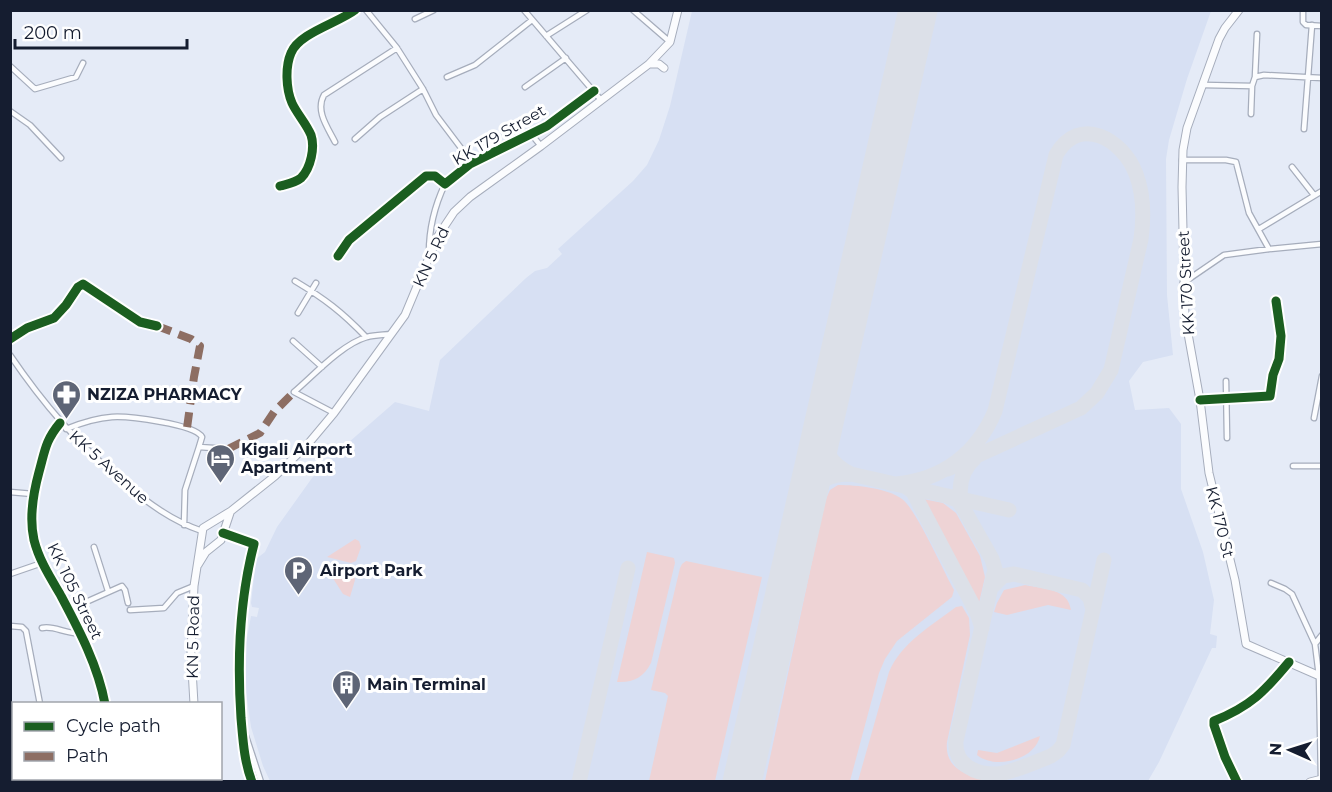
<svg xmlns="http://www.w3.org/2000/svg" width="1332" height="792" font-family="Montserrat,sans-serif">
  <style>
    .built { fill: #d7e0f3 }
    .green { fill: #eed3d5 }
    .lines { fill: none; stroke-linecap: round; stroke-linejoin: round }
    .taxiway { stroke: #dce0e8; stroke-width: 15 }
    .runway { stroke: #dce0e8; stroke-width: 39 }
    .street-casing { stroke: #a6adbc; stroke-width: 7 }
    .secondary-casing { stroke: #a6adbc; stroke-width: 9 }
    .street { stroke: #fbfcfe; stroke-width: 4.5 }
    .secondary { stroke: #fbfcfe; stroke-width: 7 }
    .quiet { stroke: #8d6e63; stroke-width: 8; stroke-dasharray: 15 8; stroke-linecap: butt }
    .cycleway-casing { stroke: #fff; stroke-width: 13 }
    .cycleway { stroke: #1b5e20; stroke-width: 9 }
    .labels { text-anchor: middle; dominant-baseline: central; stroke-width: 6; stroke-linejoin: round; paint-order: stroke }
    .street-label { font-size: 16px; fill: #151d30; stroke: #fff }
    .poi-label { font-size: 16px; font-weight: bold; fill: #151d30; stroke: #fff; text-anchor: start }
  </style>
  <rect width="100%" height="100%" fill="#e5ebf7"/>
  <path class="built" d="M 692,11 L 1211,11 L 1187,79 L 1169,140 L 1166,159 L 1167,295 L 1173,355 L 1143,362 L 1129,381 L 1135,410 L 1169,408 L 1181,424 L 1181,489 L 1203,552 L 1214,600 L 1210,634 L 1217,636 L 1216,648 L 1212,648 L 1159,762 L 1148,781 L 270,781 L 263,766 L 251,727 L 246,692 L 246,643 L 251,616 L 257,617 L 259,608 L 252,607 L 251,603 L 256,559 L 265,552 L 277,527 L 312,478 L 333,456 L 395,402 L 429,411 L 440,360 L 526,278 L 535,271 L 547,268 L 562,254 L 558,249 L 633,181 L 647,165 L 659,140 L 670,106 Z"/>
  <path class="green" d="M 838,485 C 857,485 887,488 902,499 C 916,509 944,572 954,590 L 952,597 L 897,641 L 885,659 L 879,673 L 850,781 L 765,781 L 825,501 L 830,490 Z
    M 923,499 L 943,503 L 956,513 L 980,556 L 985,577 L 979,603 Z
    M 355,539 L 359,541 L 361,547 L 356,561 L 351,563 L 327,557 Z
    M 647,552 L 674,558 L 675,563 L 651,663 C 644,677 633,683 617,682 Z
    M 686,561 L 762,577 L 715,781 L 649,781 L 668,696 L 665,693 L 651,690 L 680,568 L 682,564 Z
    M 326,564 L 354,570 L 355,580 L 350,597 L 343,594 L 327,569 Z
    M 1025,585 C 1043,589 1068,588 1071,610 L 1048,605 L 1007,615 L 994,612 L 997,603 L 1004,590 Z
    M 962,606 L 969,618 L 970,635 L 947,742 C 944,771 971,777 994,781 L 858,781 L 889,672 C 902,642 931,626 956,607 Z
    M 1040,736 C 1035,760 995,770 977,755 L 978,750 L 997,753 Z"/>
  <g class="lines">
    <path class="taxiway" d="M 823,428 C 822,451 831,464 851,474
      M 896,484 C 942,480 977,454 995,411 L 1056,155 C 1079,114 1123,139 1136,174 C 1144,195 1144,217 1141,239 L 1111,370 L 1097,393 L 1081,408 L 948,469
      M 906,487 L 913,492 L 977,613 L 982,628
      M 949,497 L 957,500 L 962,506 L 992,559 L 995,569 L 956,741 C 954,765 976,775 998,774 C 1011,773 1038,761 1051,756 L 1058,751 L 1063,745 L 1104,560
      M 807,498 C 819,480 829,474 851,474 L 1009,510
      M 962,506 C 958,488 960,471 975,458
      M 993,586 L 1003,576 L 1014,574 L 1082,590 L 1090,598 L 1093,610
      M 579,782 L 628,568"/>
    <path class="runway" d="M 742,782 L 918,10"/>
    <defs>
      <path id="street" d="M 366,10 L 397,48 L 423,89 L 436,115 L 464,152 L 470,164
        M 524,10 L 601,100
        M 633,10 L 670,42
        M 1303,10 L 1303,22 L 1306,25 L 1322,26
        M 415,19 L 434,10
        M 546,36 L 587,10
        M 10,66 L 35,89 L 76,77 L 83,63
        M 447,77 L 475,65 L 532,20
        M 1255,77 L 1257,34
        M 1204,85 L 1252,86 L 1255,77 L 1264,75 L 1322,78
        M 525,87 L 566,58
        M 10,111 L 30,125 L 61,158
        M 1251,114 L 1252,86
        M 1304,129 L 1312,25
        M 531,134 L 541,146
        M 355,139 L 380,117 L 423,89
        M 335,142 C 328,128 315,111 324,95 L 397,48
        M 1182,160 L 1226,160 L 1236,162 L 1249,213 L 1269,249
        M 1292,167 L 1314,195
        M 280,186 C 287,184 295,183 301,178 C 311,168 315,147 311,135 C 306,123 297,114 292,103 C 286,89 285,67 291,53 C 299,33 338,23 355,10
        M 1259,229 L 1322,191
        M 429,253 C 429,228 434,207 445,184
        M 338,256 L 349,240 L 426,176 L 435,176 L 445,184 L 470,164 L 547,126 L 594,91
        M 295,281 C 325,299 342,312 366,337
        M 1183,283 L 1224,255 L 1269,249 L 1322,244
        M 298,313 L 316,283
        M 10,339 L 27,328 L 54,318 L 66,305 L 78,287 L 83,284 L 140,322 L 157,326
        M 293,341 L 322,367
        M 10,355 C 44,405 78,444 124,483 C 148,503 172,521 202,531
        M 1226,381 L 1227,438
        M 1200,400 L 1270,396 L 1273,375 L 1279,359 L 1281,336 L 1276,301
        M 334,413 L 294,392 C 314,375 342,344 367,337 C 375,335 384,335 391,334
        M 1314,418 L 1322,376
        M 60,423 C 45,441 45,451 39,472 C 33,494 29,518 34,540 C 39,560 50,577 60,594 C 78,628 98,665 105,704
        M 66,429 C 81,423 96,418 112,417 C 128,416 195,424 202,437 L 199,447
        M 1293,466 L 1322,466
        M 10,492 L 33,494
        M 184,525 L 185,490 L 199,447 L 228,449
        M 223,533 L 254,544 C 239,602 237,659 241,718 C 243,740 244,761 252,782
        M 94,547 L 108,591
        M 10,574 L 42,563
        M 1271,583 L 1285,589 L 1292,594 L 1315,644
        M 68,610 L 122,586 L 125,590 L 128,603
        M 130,610 L 164,608 L 177,593 L 194,586
        M 10,626 L 22,627 L 26,631 L 40,704
        M 42,628 C 54,625 65,634 79,633
        M 10,726 L 14,726
        M 244,730 L 261,782
        M 120,778 L 122,782
        M 1321,779 L 1319,676 L 1315,644 L 1322,635
        M 57,782 L 61,778
        M 1237,782 L 1225,757 L 1214,725 L 1214,721 C 1251,706 1264,692 1289,662"/>
      <path id="secondary" d="M 1239,10 L 1225,28 L 1219,39 L 1187,128 L 1183,150 L 1182,187 L 1185,317 L 1200,400 L 1209,473 L 1235,580 L 1246,644 L 1322,677
        M 649,64 L 659,64 L 664,68
        M 198,565 L 206,552 L 221,540 L 230,513
        M 194,704 L 191,652 L 194,586 L 203,528 L 231,511 L 275,476 L 308,444 L 334,413 L 405,315 L 438,236 L 454,212 L 470,197 L 541,146 L 649,64 L 670,42 L 678,10
        M 214,778 L 215,782
        M 1310,782 L 1322,779"/>
    </defs>
    <use href="#street" class="street-casing"/>
    <use href="#secondary" class="secondary-casing"/>
    <use href="#street" class="street"/>
    <use href="#secondary" class="secondary"/>
    <path class="quiet" d="M 157,326 L 191,339 L 200,346 L 194,377 L 187,428
      M 228,449 L 260,433 L 274,412 L 294,392"/>
    <defs>
      <path id="cycleway" d="M 280,186 C 287,184 295,183 301,178 C 311,168 315,147 311,135 C 306,123 297,114 292,103 C 286,89 285,67 291,53 C 299,33 338,23 355,10
        M 338,256 L 349,240 L 426,176 L 435,176 L 445,184 L 470,164 L 547,126 L 594,91
        M 10,339 L 27,328 L 54,318 L 66,305 L 78,287 L 83,284 L 140,322 L 157,326
        M 1200,400 L 1270,396 L 1273,375 L 1279,359 L 1281,336 L 1276,301
        M 60,423 C 45,441 45,451 39,472 C 33,494 29,518 34,540 C 39,560 50,577 60,594 C 78,628 98,665 105,704
        M 223,533 L 254,544 C 239,602 237,659 241,718 C 243,740 244,761 252,782
        M 1237,782 L 1225,757 L 1214,725 L 1214,721 C 1251,706 1264,692 1289,662"/>
    </defs>
    <use href="#cycleway" class="cycleway-casing"/>
    <use href="#cycleway" class="cycleway"/>
  </g>
  <defs>
    <symbol id="pharmacy-pin" viewBox="-11 -11 22 30"><path d="M0 17L-7.5 6A9.5 9.5 0 1 1 7.5 6Z" fill="#5e6576" stroke="#fff"/><path d="M-2-6h4v4h4v4h-4v4h-4v-4h-4v-4h4Z" fill="#fff"/></symbol>
    <symbol id="hotel-pin" viewBox="-11 -11 22 30"><path d="M0 17L-7.5 6A9.5 9.5 0 1 1 7.5 6Z" fill="#5e6576" stroke="#fff"/><path d="M-6-4.5h1.5V1H6V5H4.5V3h-9V5H-6ZM-4 0a1.8 1.8 0 1 1 3.6 0ZM.5 0V-2.5h3Q6-2.5 6 0Z" fill="#fff"/></symbol>
    <symbol id="parking-pin" viewBox="-11 -11 22 30"><path d="M0 17L-7.5 6A9.5 9.5 0 1 1 7.5 6Z" fill="#5e6576" stroke="#fff"/><path d="M-3.5-5.5H1a3.5 3.5 0 0 1 0 7H-1V5.5H-3.5ZM-1-3.4V-.6H.8a1.4 1.4 0 0 0 0-2.8Z" fill="#fff"/></symbol>
    <symbol id="building-pin" viewBox="-11 -11 22 30"><path d="M0 17L-7.5 6A9.5 9.5 0 1 1 7.5 6Z" fill="#5e6576" stroke="#fff"/><path d="M-4-6H4V6H1V3H-1V6H-4ZM-2.5-4.3h1.7v1.8h-1.7ZM.8-4.3h1.7v1.8H.8ZM-2.5-1h1.7V.8h-1.7ZM.8-1h1.7V.8H.8Z" fill="#fff"/></symbol>
  </defs>
  <g fill-rule="evenodd">
    <use href="#pharmacy-pin" x="50" y="378" width="33" height="45"/>
    <use href="#hotel-pin" x="204" y="442" width="33" height="45"/>
    <use href="#parking-pin" x="282" y="554" width="33" height="45"/>
    <use href="#building-pin" x="330" y="668" width="33" height="45"/>
  </g>
  <g class="labels">
    <g class="street-label">
      <text transform="translate(499 135) rotate(-30)">KK 179 Street</text>
      <text transform="translate(431 257) rotate(-65)">KN 5 Rd</text>
      <text transform="translate(1186 283) rotate(-93)">KK 170 Street</text>
      <text transform="translate(109 467) rotate(42)">KK 5 Avenue</text>
      <text transform="translate(1220 522) rotate(76)">KK 170 St</text>
      <text transform="translate(75 591) rotate(64)">KK 105 Street</text>
      <text transform="translate(193 637) rotate(-89)">KN 5 Road</text>
    </g>
    <g class="poi-label">
      <text x="87" y="394">NZIZA PHARMACY</text>
      <text x="241" y="449">Kigali Airport<tspan x="241" dy="18">Apartment</tspan></text>
      <text x="320" y="570">Airport Park</text>
      <text x="367" y="684">Main Terminal</text>
    </g>
  </g>
  <rect width="1332" height="792" fill="none" stroke="#151d30" stroke-width="24"/>
  <rect x="12" y="702" width="210" height="78" fill="#ffffff" stroke="#a1a5ac" stroke-width="1.5"/>
  <rect x="24" y="722" width="30" height="9" fill="#1b5e20" stroke="#a1a5ac" stroke-width="1.5"/>
  <text x="66" y="732" font-size="18" fill="#151d30">Cycle path</text>
  <rect x="24" y="752" width="30" height="9" fill="#8d6e63" stroke="#a1a5ac" stroke-width="1.5"/>
  <text x="66" y="762" font-size="18" fill="#151d30">Path</text>
  <g transform="translate(1290 750) rotate(273)" stroke="#ffffff" stroke-width="4.5" paint-order="stroke">
  <path d="M0-4.5L10 22L0 15L-10 22Z" fill="#151d30"/>
  <text y="-9" font-size="16" font-weight="bold" text-anchor="middle" fill="#151d30">N</text>
  </g>
  <path d="M15 39v9h172v-9" fill="none" stroke="#151d30" stroke-width="3"/>
  <text x="24" y="39" font-size="18" fill="#151d30" stroke="#ffffff" stroke-width="4.5" paint-order="stroke">200 m</text>
</svg>
